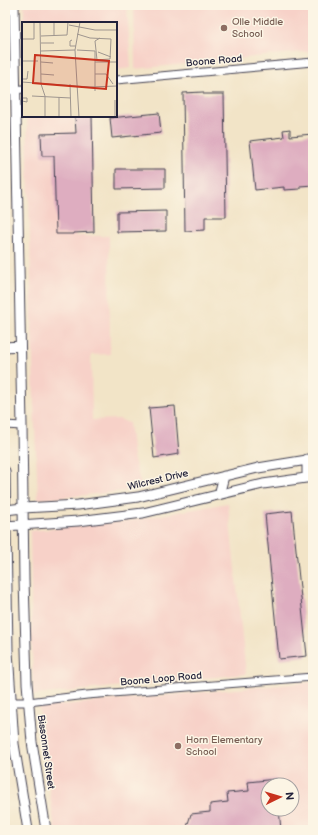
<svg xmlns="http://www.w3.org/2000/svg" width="318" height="835" font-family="'Balsamiq Sans',sans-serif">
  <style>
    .built { fill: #f7d1c8; fill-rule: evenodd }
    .building { fill: #deadc0 }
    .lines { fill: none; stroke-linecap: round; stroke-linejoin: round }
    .minor-casing { stroke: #413f50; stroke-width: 9 }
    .major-casing { stroke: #413f50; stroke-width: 11 }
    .minor { stroke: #fff; stroke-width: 7 }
    .major { stroke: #fff; stroke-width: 9 }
    .education-dot { fill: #8d6e63; stroke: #fcf5e5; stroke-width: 1.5 }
    .labels { text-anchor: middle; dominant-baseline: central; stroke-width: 3; stroke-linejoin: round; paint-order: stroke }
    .education-label { font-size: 10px; fill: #785e54; stroke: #fcf5e5; text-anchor: start }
    .street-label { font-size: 10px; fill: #22223b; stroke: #fcf5e5 }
    .inset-road { fill: none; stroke: #9f968f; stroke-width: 1 }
    .view { fill: #c8321e; fill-opacity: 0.15; stroke: #c8321e; stroke-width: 2 }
    .inset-edge { fill: none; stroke: #22223b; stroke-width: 2 }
  </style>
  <rect width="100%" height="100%" fill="#fcf5e5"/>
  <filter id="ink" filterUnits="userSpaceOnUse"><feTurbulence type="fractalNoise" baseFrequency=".025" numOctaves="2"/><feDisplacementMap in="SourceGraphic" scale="8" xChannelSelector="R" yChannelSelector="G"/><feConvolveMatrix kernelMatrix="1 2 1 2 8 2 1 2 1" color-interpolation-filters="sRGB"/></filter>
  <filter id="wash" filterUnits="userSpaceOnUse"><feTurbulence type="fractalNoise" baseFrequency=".012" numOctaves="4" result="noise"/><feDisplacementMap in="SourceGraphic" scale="16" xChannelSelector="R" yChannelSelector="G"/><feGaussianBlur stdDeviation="0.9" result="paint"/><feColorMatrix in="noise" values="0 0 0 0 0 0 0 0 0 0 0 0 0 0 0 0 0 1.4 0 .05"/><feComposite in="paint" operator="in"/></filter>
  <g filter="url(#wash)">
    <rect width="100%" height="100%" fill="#f2e4c7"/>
    <path class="built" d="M 24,5 L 127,5 L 131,68 L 116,70 L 116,23 L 24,23 Z
      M 134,5 L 313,5 L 313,51 L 135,69 Z
      M 27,116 L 74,116 L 76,236 L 109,236 L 110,354 L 91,355 L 92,420 L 119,419 L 129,423 L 133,456 L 142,489 L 58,498 L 38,499 L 34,403 Z
      M 228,503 L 246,674 L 33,695 L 30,531 L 129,521 Z
      M 313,682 L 313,830 L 55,830 L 50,795 L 39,707 ZM 268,785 L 292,785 L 292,809 L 268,809 Z"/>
    <g id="blocks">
      <path class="building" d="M 203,92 L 203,94 L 224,94 L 226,217 L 205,217 L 205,230 L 185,231 L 183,93 Z
        M 159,113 L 161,133 L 112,138 L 110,118 Z
        M 75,116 L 92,116 L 94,232 L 74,233 L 74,234 L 56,234 L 54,156 L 42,156 L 41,134 L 76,133 Z
        M 290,129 L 290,136 L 313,134 L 313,185 L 300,186 L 300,189 L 284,190 L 284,187 L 255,190 L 250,141 L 284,137 L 283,130 Z
        M 116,169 L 165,169 L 165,188 L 116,189 Z
        M 166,211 L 166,231 L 117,232 L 117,212 Z
        M 175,406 L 179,454 L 154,458 L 149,408 Z
        M 292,511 L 307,656 L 279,659 L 265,514 Z
        M 276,779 L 277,785 L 268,785 L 268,809 L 279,809 L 281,830 L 186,830 L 191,814 L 210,812 L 210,804 L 228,802 L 227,793 L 249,791 L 248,782 Z"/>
    </g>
  </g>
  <g filter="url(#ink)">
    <use href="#blocks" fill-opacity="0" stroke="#413f50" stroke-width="1"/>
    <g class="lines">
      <defs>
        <path id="minor" d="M 116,80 L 313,62
          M 5,91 L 23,89
          M 5,425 L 22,426
          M 11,702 L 28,702 L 87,695 L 313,677"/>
        <path id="major" d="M 14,5 L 22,426 L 24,580 L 27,683 L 32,742 L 46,830
          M 5,347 L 20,346
          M 307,459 L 307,478
          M 5,471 L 8,651 L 14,744 L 28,830
          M 219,495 L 224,476
          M 5,510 L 23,508 L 78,505 L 138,497 L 258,468 L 313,459
          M 5,526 L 78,521 L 143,513 L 263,484 L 313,477"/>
      </defs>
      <use href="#minor" class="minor-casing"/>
      <use href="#major" class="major-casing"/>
      <use href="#minor" class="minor"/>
      <use href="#major" class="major"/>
    </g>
  </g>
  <g class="education-dot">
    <circle cx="224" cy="28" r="4"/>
    <circle cx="178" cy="746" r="4"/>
  </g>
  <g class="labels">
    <g class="education-label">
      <text x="232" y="22">Olle Middle<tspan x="232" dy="12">School</tspan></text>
      <text x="186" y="740">Horn Elementary<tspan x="186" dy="12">School</tspan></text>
    </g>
    <g class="street-label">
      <text transform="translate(214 61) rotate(-5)">Boone Road</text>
      <text transform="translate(158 480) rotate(-13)">Wilcrest Drive</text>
      <text transform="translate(161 679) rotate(-5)">Boone Loop Road</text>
      <text transform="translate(46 752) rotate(82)">Bissonnet Street</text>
    </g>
  </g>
  <g transform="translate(22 22)">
    <rect width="95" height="95" fill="#f2e4c7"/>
    <path class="inset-road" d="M 18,0 L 19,62 L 23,74 L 23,95M 32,0 L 32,14M 95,0 L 95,28M 47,3 L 73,8 L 95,8M 55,12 L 68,16 L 89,17 L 88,37 L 73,38M 19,14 L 45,13 L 46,0M 0,17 L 12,17 L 12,0M 50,18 L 48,19 L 48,24 L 54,24M 19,21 L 32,21M 55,28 L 73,29 L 73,69M 19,29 L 53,28M 76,30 L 89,35M 75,38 L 73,19 L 78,16M 0,39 L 16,39M 19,40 L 31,41M 73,40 L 95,40M 19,52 L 32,53M 73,52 L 84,52 L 91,62M 0,57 L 5,57 L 6,49M 0,60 L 68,65 L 95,64M 48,62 L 49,95M 10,74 L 49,76M 37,75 L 37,95M 0,76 L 5,76 L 5,80 L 0,79M 93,78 L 93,95M 57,95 L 53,28 L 58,0"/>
    <path class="view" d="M 13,33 L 87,39 L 84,67 L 11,61 Z"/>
    <rect width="95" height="95" class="inset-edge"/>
  </g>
  <rect width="318" height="835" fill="none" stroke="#fcf5e5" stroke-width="20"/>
  <g transform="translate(280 797) rotate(85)"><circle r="19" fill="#fcf5e5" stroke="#a5a1a1"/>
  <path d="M0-3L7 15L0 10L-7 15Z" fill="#c8321e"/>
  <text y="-6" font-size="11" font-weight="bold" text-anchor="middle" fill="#22223b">N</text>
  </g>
</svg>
